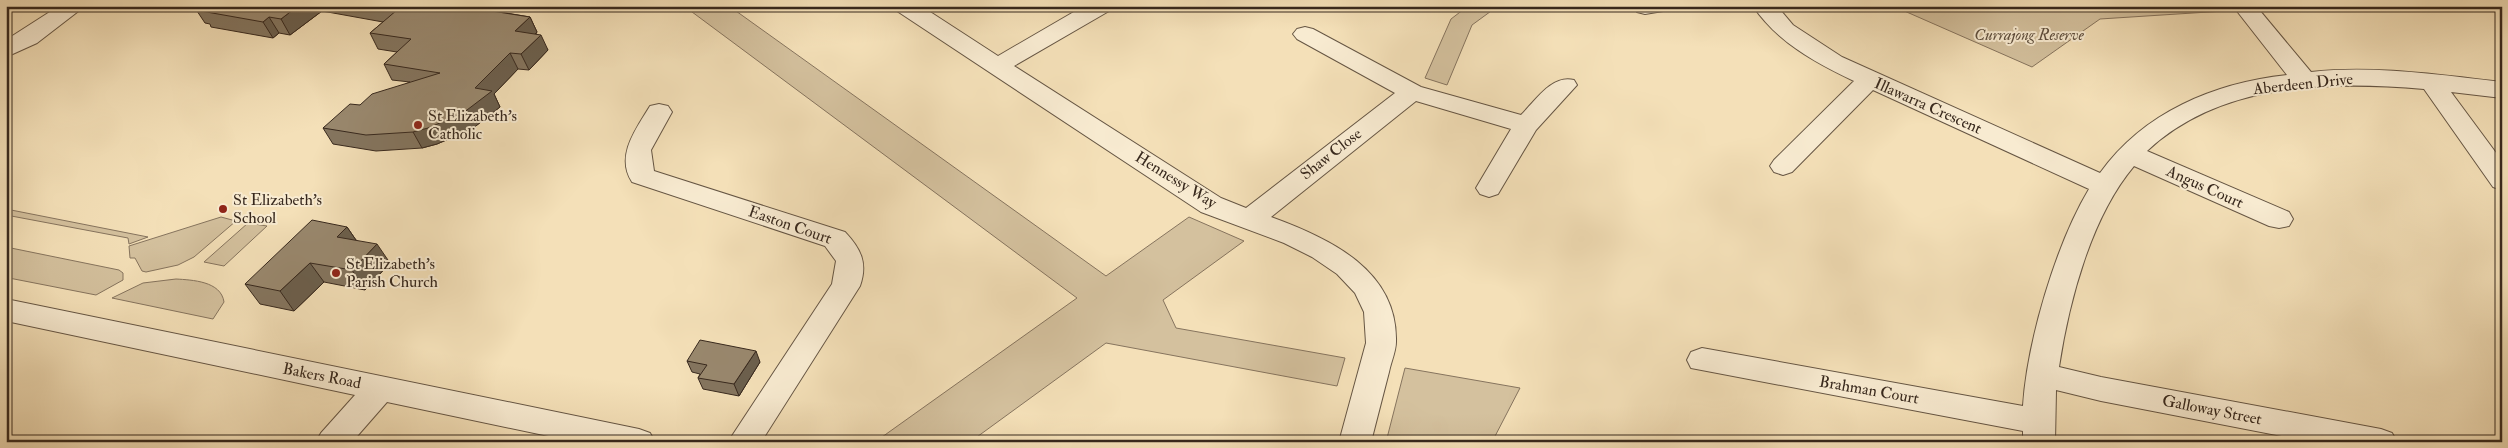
<svg xmlns="http://www.w3.org/2000/svg" width="2508" height="448" font-family="'IM FELL Double Pica',serif">
  <style>
    .green { fill: #d4c19e; stroke: #86745e }
    .lines { fill: none; stroke-linecap: round; stroke-linejoin: round }
    .minor-casing { stroke: #665644; stroke-width: 2 }
    .minor { fill: #f8ebd1; fill-rule: evenodd }
    .wall { fill: #84755f; stroke: #37281d }
    .shaded-wall { fill: #6b5f4d; stroke: #37281d }
    .building { fill: #99886e; stroke: #37281d }
    .poi-dot { fill: #8f2418; stroke: #f8ebd1; stroke-width: 2 }
    .labels { text-anchor: middle; dominant-baseline: central; stroke-width: 4; stroke-linejoin: round; paint-order: stroke }
    .park-label { font-size: 16px; font-style: italic; fill: #5e4e3d; stroke: #f8ebd1 }
    .street-label { font-size: 16px; fill: #37281d; stroke: #f8ebd1 }
    .poi-label { font-size: 16px; fill: #37281d; stroke: #f8ebd1; text-anchor: start }
  </style>
  <rect width="100%" height="100%" fill="#f4e0b8"/>
  <filter id="stains"><feTurbulence type="fractalNoise" baseFrequency=".004" numOctaves="4"/><feColorMatrix values="0 0 0 0 .2 0 0 0 0 .09 0 0 0 0 .02 0 0 0 .5 -.17"/></filter>
  <radialGradient id="worn" r=".72"><stop offset=".6" stop-color="#630" stop-opacity="0"/><stop offset="1" stop-color="#630" stop-opacity=".3"/></radialGradient>
  <path class="green" d="M 684,6 L 729,6 L 1106,276 L 1189,217 L 1244,241 L 1163,300 L 1176,328 L 1345,358 L 1337,386 L 1106,343 L 970,442 L 875,442 L 1077,298 Z
    M 1468,6 L 1498,6 L 1472,25 L 1447,85 L 1425,78 L 1451,19 Z
    M 1893,6 L 2220,6 L 2224,11 L 2100,19 L 2032,67 Z
    M 6,209 L 148,237 L 129,244 L 128,238 L 6,215 Z
    M 221,217 L 236,221 L 194,257 L 178,265 L 146,272 L 142,271 L 135,258 L 130,258 L 129,246 Z
    M 248,223 L 267,226 L 224,266 L 204,262 Z
    M 6,247 L 119,270 L 123,273 L 123,280 L 96,295 L 9,278 L 10,266 L 6,265 Z
    M 176,279 C 192,280 221,281 224,302 L 213,319 L 112,298 L 143,283 Z
    M 1405,368 L 1520,388 L 1492,442 L 1386,442 Z"/>
  <g class="lines">
    <defs>
      <path id="minor" d="M 59,6 L 85,6 L 37,43 L 6,57 L 6,40 Z
        M 894,6 L 921,6 L 998,56 L 1084,6 L 1112,6 L 1109,11 L 1014,66 L 1221,198 L 1246,208 L 1395,93 L 1297,39 L 1293,34 L 1297,29 L 1305,27 L 1313,29 L 1421,87 L 1521,115 C 1535,101 1552,74 1574,80 L 1577,85 L 1536,130 L 1498,194 L 1489,197 L 1480,194 L 1476,188 L 1511,129 L 1416,101 L 1271,217 C 1329,238 1398,270 1396,342 C 1396,351 1391,362 1389,372 C 1383,395 1377,418 1371,442 L 1339,442 L 1366,343 L 1364,312 L 1355,293 L 1337,274 L 1312,257 L 1284,243 L 1201,212 L 897,11 Z
        M 1666,6 L 1663,11 L 1645,14 L 1637,12 L 1634,7 Z
        M 1753,6 L 1777,6 L 1793,25 L 1842,57 L 2100,173 C 2144,112 2214,83 2287,75 L 2233,6 L 2256,6 L 2311,72 C 2374,65 2439,75 2502,82 L 2502,98 L 2451,92 L 2502,161 L 2502,190 L 2493,187 L 2424,89 C 2329,81 2221,82 2147,151 L 2289,212 L 2293,219 L 2289,226 L 2279,228 L 2269,226 L 2134,166 C 2091,217 2069,301 2059,367 L 2101,377 L 2381,429 L 2392,433 L 2397,442 L 2312,442 L 2101,401 L 2056,390 L 2055,442 L 2023,442 L 2023,431 L 1691,368 L 1687,360 L 1691,352 L 1702,348 L 2023,406 C 2027,342 2056,244 2089,189 L 1873,90 L 1792,172 L 1783,175 L 1774,172 L 1770,166 L 1774,160 L 1854,81 C 1816,63 1777,42 1753,6 Z
        M 659,104 L 668,106 L 672,112 L 651,150 L 654,171 L 845,232 C 861,249 868,263 860,286 L 761,442 L 728,442 L 832,284 L 836,261 L 825,246 L 632,182 C 615,156 636,129 650,106 Z
        M 6,299 L 639,429 L 650,433 L 655,442 L 577,442 L 387,402 L 352,442 L 316,442 L 321,433 L 355,395 L 6,321 Z"/>
    </defs>
    <use href="#minor" class="minor-casing"/>
    <use href="#minor" class="minor"/>
  </g>
  <path class="wall" d="M 197,6 L 497,6 L 500,12 L 530,17 L 537,32 L 536,34 L 548,50 L 529,70 L 518,69 L 494,94 L 500,107 L 472,129 L 437,144 L 422,148 L 376,151 L 333,144 L 323,128 L 360,105 L 410,82 L 392,80 L 384,64 L 397,52 L 378,49 L 370,33 L 383,22 L 322,11 L 290,35 L 279,33 L 273,38 L 211,27 L 210,24 L 205,23 L 195,8 Z
    M 347,227 L 356,240 L 390,263 L 365,290 L 324,282 L 294,311 L 260,304 L 245,284 Z
    M 687,361 L 760,362 L 739,396 L 703,389 L 698,378 L 700,374 L 692,372 Z"/>
  <path class="shaded-wall" d="M 298,6 L 319,6 L 322,11 L 290,35 L 281,19 Z
    M 482,6 L 497,6 L 500,12 L 479,9 Z
    M 269,17 L 279,33 L 273,38 L 263,22 Z
    M 530,17 L 537,32 L 522,47 L 515,31 Z
    M 541,35 L 548,50 L 529,70 L 521,54 Z
    M 510,53 L 518,69 L 494,94 L 500,107 L 472,129 L 437,144 L 422,148 L 413,132 L 475,88 Z
    M 347,227 L 360,246 L 337,237 Z
    M 377,244 L 390,263 L 365,290 L 352,270 Z
    M 310,263 L 324,282 L 294,311 L 280,291 Z
    M 756,351 L 760,362 L 739,396 L 734,384 Z"/>
  <path class="building" d="M 197,6 L 298,6 L 281,19 L 269,17 L 263,22 L 201,11 L 204,9 L 195,8 Z
    M 375,6 L 482,6 L 479,9 L 530,17 L 515,31 L 541,35 L 521,54 L 510,53 L 475,88 L 492,91 L 463,113 L 428,128 L 413,132 L 366,135 L 323,128 L 350,104 L 360,105 L 372,94 L 440,73 L 384,64 L 411,39 L 370,33 L 397,10 Z
    M 312,220 L 347,227 L 337,237 L 377,244 L 352,270 L 310,263 L 280,291 L 245,284 Z
    M 700,340 L 756,351 L 734,384 L 698,378 L 707,365 L 687,361 Z"/>
  <g class="poi-dot">
    <circle cx="418" cy="125" r="5"/>
    <circle cx="223" cy="209" r="5"/>
    <circle cx="336" cy="273" r="5"/>
  </g>
  <g class="labels">
    <g class="park-label">
      <text x="2029" y="35">Currajong Reserve</text>
    </g>
    <g class="street-label">
      <text transform="translate(2303 84) rotate(-6)">Aberdeen Drive</text>
      <text transform="translate(1928 106) rotate(24)">Illawarra Crescent</text>
      <text transform="translate(1331 154) rotate(-38)">Shaw Close</text>
      <text transform="translate(1176 180) rotate(32)">Hennessy Way</text>
      <text transform="translate(2205 187) rotate(24)">Angus Court</text>
      <text transform="translate(790 225) rotate(19)">Easton Court</text>
      <text transform="translate(322 376) rotate(11)">Bakers Road</text>
      <text transform="translate(1869 390) rotate(10)">Brahman Court</text>
      <text transform="translate(2212 410) rotate(11)">Galloway Street</text>
    </g>
    <g class="poi-label">
      <text x="428" y="116">St Elizabeth's<tspan x="428" dy="18">Catholic</tspan></text>
      <text x="233" y="200">St Elizabeth's<tspan x="233" dy="18">School</tspan></text>
      <text x="346" y="264">St Elizabeth's<tspan x="346" dy="18">Parish Church</tspan></text>
    </g>
  </g>
  <rect width="2508" height="448" fill="none" stroke="#f4e0b8" stroke-width="25"/>
  <rect x="8" y="8" width="2493" height="433" fill="none" stroke="#37281d" stroke-width="2.5"/>
  <rect x="12" y="12" width="2483" height="423" fill="none" stroke="#37281d"/>
  <rect width="100%" height="100%" filter="url(#stains)"/>
  <rect width="100%" height="100%" fill="url(#worn)"/>
</svg>
